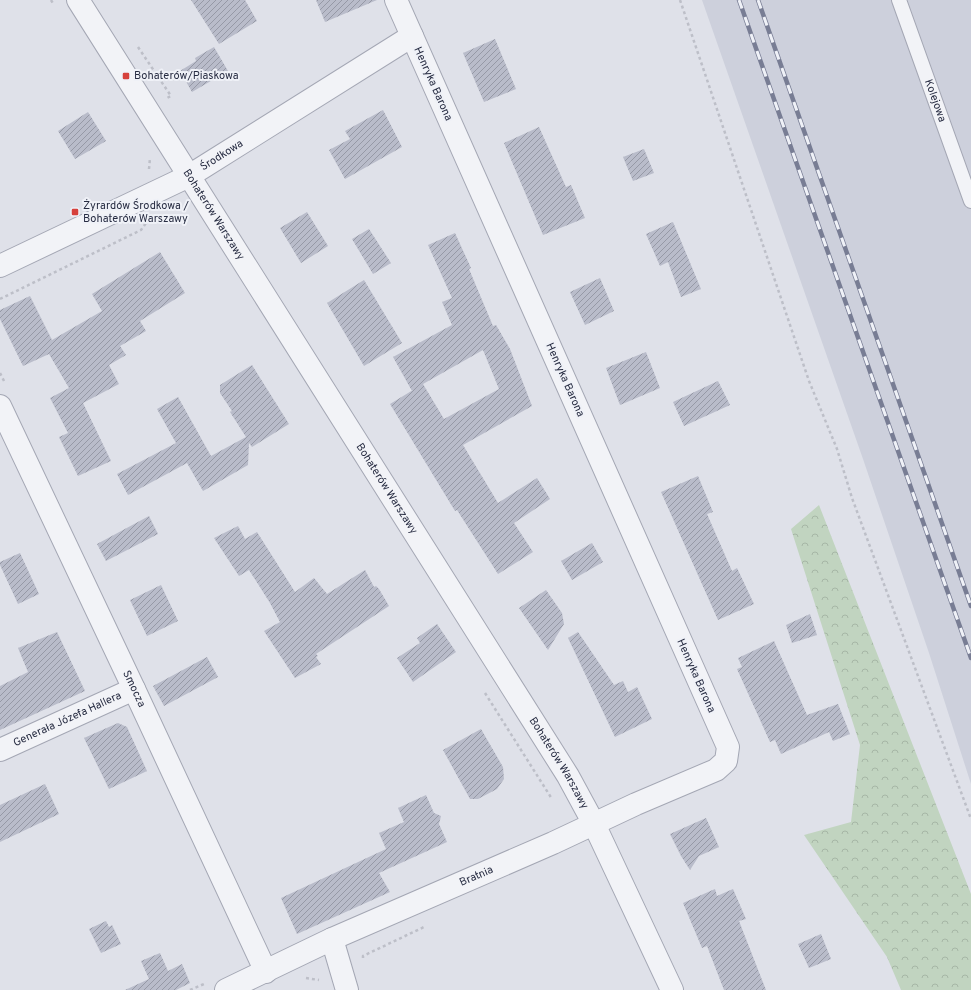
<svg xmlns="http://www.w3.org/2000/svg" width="971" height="990" font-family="Overpass,sans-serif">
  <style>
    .built { fill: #cdd0dc }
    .forest { fill: url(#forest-crowns) }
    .building { fill: url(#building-hatch); fill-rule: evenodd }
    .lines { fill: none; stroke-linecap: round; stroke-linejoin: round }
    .service-casing { stroke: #a4a7b4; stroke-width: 16 }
    .minor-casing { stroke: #a4a7b4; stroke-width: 24 }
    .path { stroke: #bdbfc8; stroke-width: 2.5; stroke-dasharray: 3 3; stroke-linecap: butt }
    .service { stroke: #f2f3f7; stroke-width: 14 }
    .minor { stroke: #f2f3f7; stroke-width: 22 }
    .rail-casing { stroke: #787d94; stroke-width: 4.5 }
    .rail { stroke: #eff1f7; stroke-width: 3; stroke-dasharray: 9; stroke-linecap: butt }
    .poi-dot { fill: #d6413c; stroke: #eff1f7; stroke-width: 1.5 }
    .labels { text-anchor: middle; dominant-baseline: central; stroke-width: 4; stroke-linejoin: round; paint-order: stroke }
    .poi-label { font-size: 11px; fill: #272c42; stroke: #eff1f7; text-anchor: start }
    .street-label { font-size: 11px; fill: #272c42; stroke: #eff1f7 }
  </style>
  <defs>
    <pattern id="forest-crowns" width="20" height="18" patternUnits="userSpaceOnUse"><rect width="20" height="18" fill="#c1d4c0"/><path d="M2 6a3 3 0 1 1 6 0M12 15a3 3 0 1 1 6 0" fill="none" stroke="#a6b6a6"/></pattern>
    <pattern id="building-hatch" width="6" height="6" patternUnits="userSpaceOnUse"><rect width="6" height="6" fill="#b9bcca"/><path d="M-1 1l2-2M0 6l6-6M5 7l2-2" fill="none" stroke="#9699a6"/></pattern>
  </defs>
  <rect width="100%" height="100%" fill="#dfe1e9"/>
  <path class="built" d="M 702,0 L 971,0 L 971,784 L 929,653 L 863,459 Z"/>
  <path class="forest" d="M 819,505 L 971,894 L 971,990 L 901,990 L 887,957 L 804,835 L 851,822 L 860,745 L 791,529 Z"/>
  <path class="building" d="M 191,0 L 245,0 L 257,21 L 219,44 Z
    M 316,0 L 377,0 L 325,22 Z
    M 495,39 L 516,89 L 484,102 L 463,53 Z
    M 214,47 L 228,71 L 192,92 L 180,71 L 196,61 L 195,58 Z
    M 383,110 L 402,147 L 345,179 L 329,150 L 350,139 L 345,131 Z
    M 88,112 L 106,141 L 75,159 L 58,131 Z
    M 539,127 L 566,187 L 571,185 L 585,218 L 543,235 L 504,143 Z
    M 644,149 L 654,173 L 633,181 L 623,157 Z
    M 307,212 L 328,246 L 301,263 L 280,228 Z
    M 673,222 L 701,289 L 681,297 L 668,262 L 660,266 L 646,234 Z
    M 369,229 L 391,263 L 373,274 L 352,239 Z
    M 455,233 L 471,268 L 469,269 L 493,326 L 496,325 L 510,349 L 532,406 L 463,445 L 498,503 L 537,478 L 550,499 L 514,523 L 533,552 L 498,574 L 457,510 L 455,511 L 390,404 L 413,390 L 412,391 L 393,357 L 452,325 L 442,302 L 452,298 L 428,245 ZM 483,350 L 499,389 L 444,419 L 423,384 Z
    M 160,252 L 185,293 L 140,321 L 146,331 L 120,346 L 126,355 L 109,365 L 119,384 L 83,403 L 111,461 L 78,476 L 59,437 L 68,433 L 50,398 L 69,388 L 49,354 L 23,366 L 0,319 L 0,310 L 30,296 L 52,340 L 102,311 L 92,294 Z
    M 600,278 L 614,311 L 585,325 L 570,292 Z
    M 364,280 L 402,343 L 364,366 L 327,303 Z
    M 646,352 L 660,388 L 620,405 L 606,368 Z
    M 252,365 L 289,424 L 252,447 L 249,443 L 248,465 L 203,491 L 187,463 L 128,495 L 117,474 L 176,443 L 157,409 L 178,397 L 211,456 L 246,437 L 230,412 L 232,411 L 220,393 L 220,385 Z
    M 718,381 L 730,405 L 684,426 L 673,402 Z
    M 698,476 L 713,512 L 707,514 L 732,571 L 737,568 L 754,604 L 718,620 L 661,492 Z
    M 149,516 L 158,534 L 106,561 L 97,544 Z
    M 238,526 L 245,539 L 257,532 L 295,592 L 314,578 L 327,594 L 365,570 L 374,587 L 376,586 L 379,589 L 389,606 L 316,654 L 318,656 L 316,657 L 321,664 L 295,678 L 264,631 L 280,622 L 270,603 L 249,570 L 239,576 L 214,538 Z
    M 592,543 L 603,562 L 572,580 L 561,561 Z
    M 20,553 L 39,594 L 18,604 L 0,565 L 0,562 Z
    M 161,585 L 178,621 L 147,636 L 130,600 Z
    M 546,590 L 562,613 L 564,624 L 548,650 L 519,608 Z
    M 810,614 L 817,635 L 792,643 L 786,625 Z
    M 437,624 L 456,652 L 413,682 L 397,658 L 420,643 L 417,638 Z
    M 57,632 L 85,691 L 0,730 L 0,686 L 28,672 L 18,648 Z
    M 578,632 L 614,685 L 623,681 L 628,692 L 637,687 L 652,719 L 615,737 L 568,638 Z
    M 774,641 L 807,715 L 838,704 L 850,734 L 833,741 L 829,732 L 781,754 L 775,740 L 770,742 L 737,669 L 742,667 L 738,658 Z
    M 207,657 L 218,677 L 164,706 L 153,686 Z
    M 118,723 L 127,727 L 147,771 L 109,789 L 84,738 Z
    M 481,729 L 503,767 L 504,779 L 497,789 L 478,799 L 470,799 L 443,750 Z
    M 45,784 L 59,814 L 0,842 L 0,805 Z
    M 426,795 L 434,813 L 441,816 L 439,824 L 447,842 L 379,873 L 390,892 L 297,934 L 281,898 L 386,849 L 379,833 L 404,822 L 398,808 Z
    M 706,818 L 719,847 L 699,856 L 690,870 L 681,856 L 670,834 Z
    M 715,889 L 717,896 L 733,889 L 746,919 L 739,921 L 766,990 L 724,990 L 707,946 L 702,948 L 683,903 Z
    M 106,921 L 109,927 L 112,925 L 121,944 L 101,953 L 89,929 Z
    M 821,934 L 831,959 L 809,968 L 798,944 Z
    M 160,953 L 168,971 L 182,964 L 190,983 L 176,990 L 125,990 L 149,979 L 141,961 Z"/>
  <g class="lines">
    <defs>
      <g id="service">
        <path id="s1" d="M 899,0 L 971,201"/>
      </g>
      <g id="minor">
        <path id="s2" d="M 78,0 L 568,776 L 594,824 L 672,990"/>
        <path id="s3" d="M 0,266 L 189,176 L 412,36"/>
        <path id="s4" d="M 0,406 L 134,689 L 266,972"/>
        <path id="s5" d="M 0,750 L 134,689"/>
        <path d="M 332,939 L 347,990"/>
        <path id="s6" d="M 226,990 L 332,939 L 553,843 L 636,804 L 716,770 L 726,761 L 728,747 L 396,0"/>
      </g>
    </defs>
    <use href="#service" class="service-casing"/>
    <use href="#minor" class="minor-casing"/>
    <path class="path" d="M 51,0 L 54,5
      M 680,0 L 809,381 L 837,449 L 852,498 L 971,819
      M 138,47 L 171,96 L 167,98
      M 149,169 L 150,158
      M 0,299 L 141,230 L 146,223
      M 0,373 L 5,383
      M 485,693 L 552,799
      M 363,958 L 363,956 L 424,927
      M 306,978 L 319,980
      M 190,990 L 204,984"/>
    <use href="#service" class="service"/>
    <use href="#minor" class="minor"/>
    <defs>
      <path id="rail" d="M 739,0 L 971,658
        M 758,0 L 971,606"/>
    </defs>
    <use href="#rail" class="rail-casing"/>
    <use href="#rail" class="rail"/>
  </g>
  <g class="poi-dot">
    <rect x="122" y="72" width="8" height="8" rx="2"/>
    <rect x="71" y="208" width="8" height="8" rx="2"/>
  </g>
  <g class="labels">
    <g class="poi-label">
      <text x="134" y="76">Bohaterów/Piaskowa</text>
      <text x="83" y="206">Żyrardów Środkowa /<tspan x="83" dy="13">Bohaterów Warszawy</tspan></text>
    </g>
    <g class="street-label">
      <text transform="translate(433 84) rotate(66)">Henryka Barona</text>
      <text stroke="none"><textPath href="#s1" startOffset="107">Kolejowa</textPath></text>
      <text stroke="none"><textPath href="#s3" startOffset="248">Środkowa</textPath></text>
      <text stroke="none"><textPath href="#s2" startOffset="254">Bohaterów Warszawy</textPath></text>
      <text transform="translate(565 380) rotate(66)">Henryka Barona</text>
      <text stroke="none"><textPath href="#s2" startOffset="578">Bohaterów Warszawy</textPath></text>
      <text transform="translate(696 676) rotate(66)">Henryka Barona</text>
      <text stroke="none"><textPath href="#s4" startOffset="313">Smocza</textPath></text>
      <text stroke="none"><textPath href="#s5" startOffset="74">Generała Józefa Hallera</textPath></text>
      <text stroke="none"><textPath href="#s2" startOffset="902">Bohaterów Warszawy</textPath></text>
      <text stroke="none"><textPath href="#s6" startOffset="275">Bratnia</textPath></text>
    </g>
  </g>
</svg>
